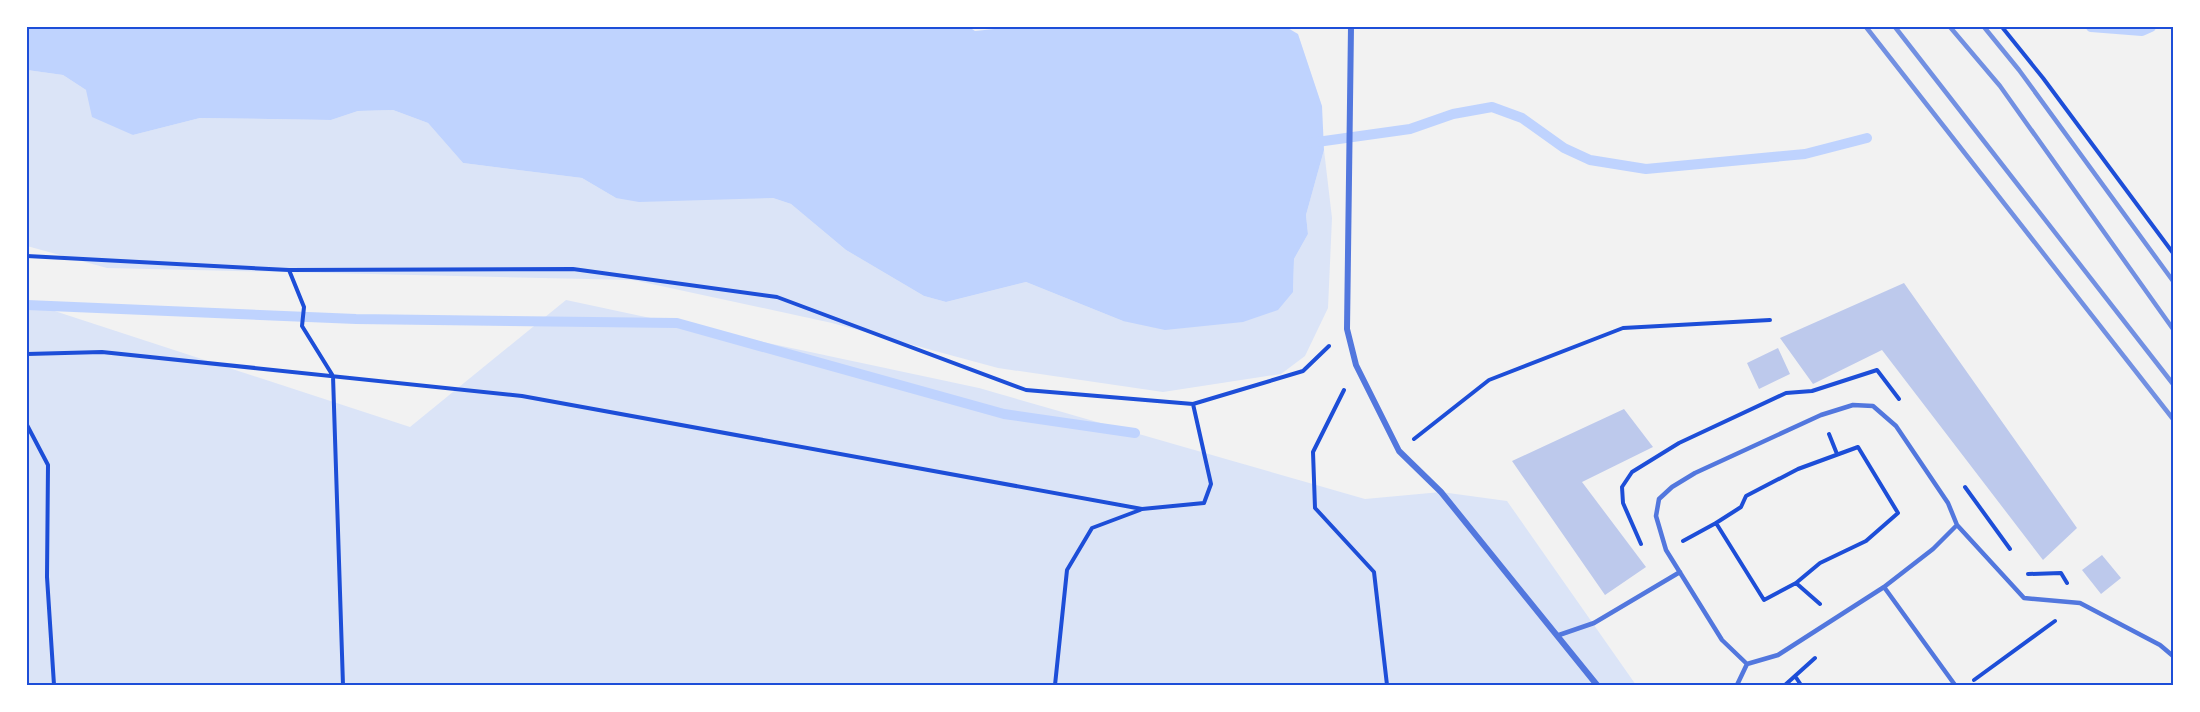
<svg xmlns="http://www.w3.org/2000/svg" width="2200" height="712" font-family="'Source Sans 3',sans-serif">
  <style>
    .green { fill: #dbe4f7 }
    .water { fill: #bfd3fe }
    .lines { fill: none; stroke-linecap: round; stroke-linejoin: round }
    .stream { stroke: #bfd3fe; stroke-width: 10 }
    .building { fill: #bdc9ec }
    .path { stroke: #1d4ed8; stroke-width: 4 }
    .service { stroke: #5277de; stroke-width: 4.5 }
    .minor { stroke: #5277de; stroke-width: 6 }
    .rail { stroke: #7290e2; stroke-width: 4.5 }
    .neatline { fill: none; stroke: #1d4ed8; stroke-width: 2 }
  </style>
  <rect width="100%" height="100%" fill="#f2f2f2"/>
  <path class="green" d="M 27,70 L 63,75 L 86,90 L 133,135 L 200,118 L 331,120 L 358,111 L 393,110 L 428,123 L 463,163 L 582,178 L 616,198 L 773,198 L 791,204 L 846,250 L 924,296 L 946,302 L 1026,282 L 1123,321 L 1293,292 L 1294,259 L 1308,234 L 1306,215 L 1324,150 L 1332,218 L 1328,308 L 1305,356 L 1281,374 L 1163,392 L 998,368 L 832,323 L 633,280 L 107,268 L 27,246 Z
    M 566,300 L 979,388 L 1365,499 L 1441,492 L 1507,501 L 1636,685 L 27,685 L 27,302 L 410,427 Z"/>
  <path class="water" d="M 27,27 L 969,27 L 975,31 L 1013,27 L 1286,27 L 1298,34 L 1322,106 L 1324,150 L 1306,215 L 1308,234 L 1294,259 L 1293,292 L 1278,310 L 1243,322 L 1165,330 L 1123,321 L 1026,282 L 946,302 L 924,296 L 846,250 L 791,204 L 773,198 L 639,202 L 616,198 L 582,178 L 463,163 L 428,123 L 393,110 L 358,111 L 331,120 L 200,118 L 133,135 L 92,117 L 86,90 L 63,75 L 27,70 Z"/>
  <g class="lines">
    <path class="stream" d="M 2091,27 L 2142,31 L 2151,27
      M 1310,143 L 1410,129 L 1453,114 L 1492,107 L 1522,118 L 1564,148 L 1590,160 L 1646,169 L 1805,154 L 1867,138
      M 27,305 L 356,319 L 677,323 L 1004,414 L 1135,433"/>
  </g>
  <path class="building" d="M 1904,283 L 2077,528 L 2043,560 L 1882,350 L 1813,384 L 1780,338 Z
    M 1778,348 L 1790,374 L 1759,389 L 1747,363 Z
    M 1624,409 L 1653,447 L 1582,482 L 1646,567 L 1605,595 L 1512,461 Z
    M 2102,555 L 2121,578 L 2101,594 L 2082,570 Z"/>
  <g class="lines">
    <path class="path" d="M 2002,27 L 2043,78 L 2173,253
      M 27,256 L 289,270 L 573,269 L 777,297 L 1026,390 L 1193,404 L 1303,371 L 1329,346
      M 289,270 L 304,307 L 302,326 L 333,376 L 343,685
      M 27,354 L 102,352 L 522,396 L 1142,509 L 1204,503 L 1211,484 L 1193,404
      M 1344,390 L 1313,452 L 1315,508 L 1374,572 L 1387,685
      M 27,425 L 48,465 L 47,577 L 54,685
      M 1829,434 L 1837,454
      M 1414,439 L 1489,380 L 1623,328 L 1770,320
      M 1965,487 L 2010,549
      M 1683,541 L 1716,523
      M 1641,544 L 1623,503 L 1622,487 L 1632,472 L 1679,443 L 1786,393 L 1812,391 L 1877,370 L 1899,399
      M 2028,574 L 2061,573 L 2067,583
      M 1796,583 L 1820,563 L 1866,541 L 1898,513 L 1858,447 L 1798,469 L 1746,496 L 1741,507 L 1716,523 L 1764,600 L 1796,583 L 1820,604
      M 1795,676 L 1815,658
      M 1974,680 L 2055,621
      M 1055,685 L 1067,570 L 1092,528 L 1140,510
      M 1785,685 L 1795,676 L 1801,685"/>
    <path class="service" d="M 1884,587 L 1955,685
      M 1559,635 L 1594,623 L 1680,572
      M 1747,664 L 1722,640 L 1666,550 L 1656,516 L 1659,499 L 1672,487 L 1695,473 L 1821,415 L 1853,405 L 1873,406 L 1896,426 L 1948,503 L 1957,525 L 2024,598 L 2080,603 L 2160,645 L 2173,656
      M 1737,685 L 1747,664 L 1778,655 L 1884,587 L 1933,549 L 1957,525"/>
    <path class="minor" d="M 1351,27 L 1347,329 L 1356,365 L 1399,451 L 1441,492 L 1597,685"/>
    <path class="rail" d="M 1866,27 L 2173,419
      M 1895,27 L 2173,384
      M 1950,27 L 2000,86 L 2173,329
      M 1984,27 L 2019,70 L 2173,281"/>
  </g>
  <rect width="2200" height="712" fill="none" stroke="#ffffff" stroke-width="57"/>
  <rect x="28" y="28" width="2144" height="656" class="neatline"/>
</svg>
